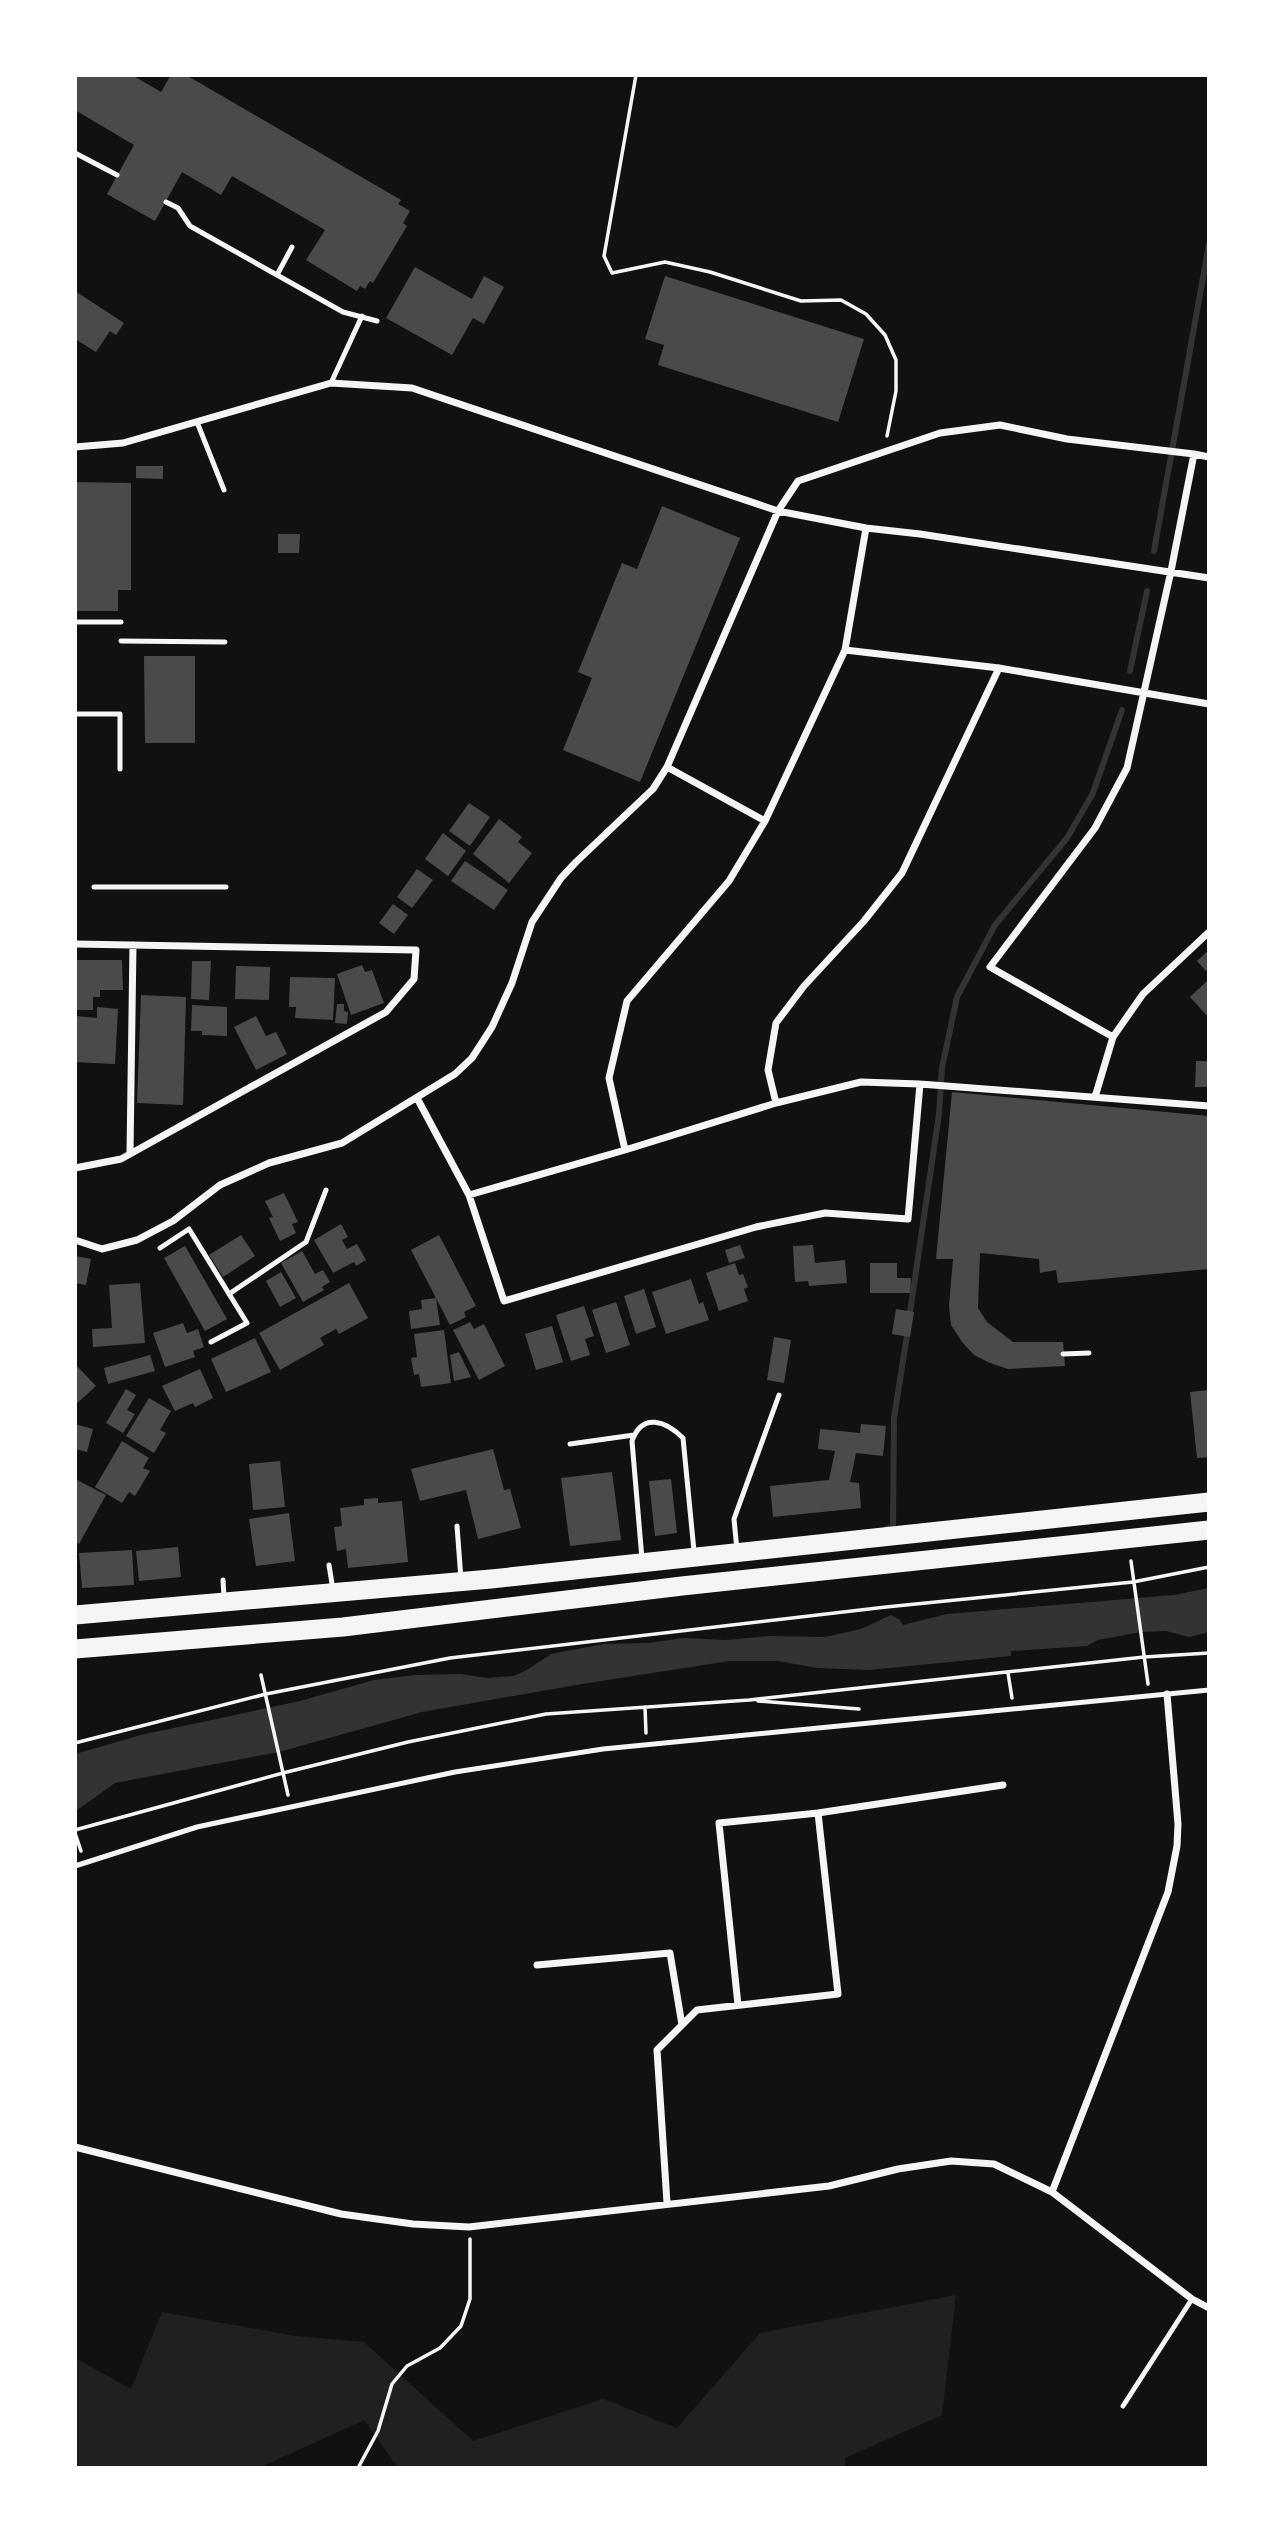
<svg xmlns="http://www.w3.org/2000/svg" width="1284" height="2543" font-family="Inter,sans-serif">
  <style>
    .green { fill: #202020 }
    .water { fill: #333 }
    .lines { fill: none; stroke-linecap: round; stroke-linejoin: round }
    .stream { stroke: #333; stroke-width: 6 }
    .building { fill: #4a4a4a }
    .path { stroke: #f5f5f5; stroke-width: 3.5 }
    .service { stroke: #f5f5f5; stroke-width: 5 }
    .minor { stroke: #f5f5f5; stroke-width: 7 }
    .trunk { stroke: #f5f5f5; stroke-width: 19 }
  </style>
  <rect width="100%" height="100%" fill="#111"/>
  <path class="green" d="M 956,2295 L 942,2415 L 845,2458 L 845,2468 L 398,2468 L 364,2420 L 259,2468 L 75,2468 L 75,2358 L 131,2389 L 162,2312 L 295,2336 L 364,2342 L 473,2441 L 603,2399 L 677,2428 L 760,2333 Z"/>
  <path class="water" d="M 1209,1588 L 1209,1632 L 1189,1637 L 1166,1631 L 1141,1632 L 1098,1640 L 1087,1646 L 1011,1651 L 1011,1656 L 869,1670 L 818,1668 L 777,1661 L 729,1661 L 582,1684 L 422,1712 L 279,1752 L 115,1783 L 76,1811 L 77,1818 L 75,1818 L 75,1754 L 141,1735 L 300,1701 L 374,1680 L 415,1675 L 461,1674 L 487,1678 L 513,1676 L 525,1671 L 551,1654 L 604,1644 L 648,1643 L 684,1638 L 725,1640 L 770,1636 L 825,1637 L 861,1629 L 891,1615 L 900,1620 L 903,1625 L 947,1614 L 1174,1595 Z"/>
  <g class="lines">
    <path class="stream" d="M 1154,551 L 1209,244
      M 1130,671 L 1147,591
      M 909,1319 L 939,1114 L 942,1068 L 957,997 L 995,925 L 1067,838 L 1093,793 L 1122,710
      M 886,1529 L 893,1527 L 894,1418 L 908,1329"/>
  </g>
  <path class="building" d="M 75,75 L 132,75 L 161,92 L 171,75 L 186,75 L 401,200 L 398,204 L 410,211 L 403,223 L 407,226 L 373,283 L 370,281 L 365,289 L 360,286 L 357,291 L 306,260 L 325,230 L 232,176 L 221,195 L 182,172 L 155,221 L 107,194 L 134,145 L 75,110 Z
    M 415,267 L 472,299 L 484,276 L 504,287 L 484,324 L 473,318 L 452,355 L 386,318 Z
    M 665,276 L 864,339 L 838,422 L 658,365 L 664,345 L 645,339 Z
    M 75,291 L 124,323 L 116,335 L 110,331 L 96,352 L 75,339 Z
    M 136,466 L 163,466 L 163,479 L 136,478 Z
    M 75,482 L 131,483 L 131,590 L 118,590 L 118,611 L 75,611 Z
    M 662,506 L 740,538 L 640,782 L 563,750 L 592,678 L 578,672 L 622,563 L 637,569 Z
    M 278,534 L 300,534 L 299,553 L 278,553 Z
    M 144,656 L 195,656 L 195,743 L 145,743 Z
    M 469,803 L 490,817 L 470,846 L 449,831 Z
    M 499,819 L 522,837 L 518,842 L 532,853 L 509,883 L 473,854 Z
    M 443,833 L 466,851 L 448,876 L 425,859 Z
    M 465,861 L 508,890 L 494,910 L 451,881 Z
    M 417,869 L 433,880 L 412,908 L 397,897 Z
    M 393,904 L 408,915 L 394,934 L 379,923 Z
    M 1209,950 L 1209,969 L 1206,971 L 1197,961 Z
    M 75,960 L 122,960 L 123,990 L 100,990 L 100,997 L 93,997 L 93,1010 L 75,1010 Z
    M 192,961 L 211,961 L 209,1000 L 191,999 Z
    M 362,965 L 365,972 L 372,970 L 384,1003 L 351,1015 L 337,974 Z
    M 236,966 L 270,967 L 269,1000 L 235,999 Z
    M 290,977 L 335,978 L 333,1020 L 295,1018 L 296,1007 L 289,1007 Z
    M 1207,981 L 1209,982 L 1209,1018 L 1190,997 Z
    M 141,995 L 186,997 L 183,1105 L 137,1103 Z
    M 337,1004 L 344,1004 L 344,1011 L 348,1012 L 347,1024 L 335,1023 Z
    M 192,1005 L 227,1007 L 227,1036 L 202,1035 L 202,1031 L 191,1031 Z
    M 97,1007 L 118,1009 L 115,1064 L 75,1062 L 75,1016 L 97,1018 Z
    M 256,1016 L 266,1036 L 276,1032 L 287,1054 L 256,1070 L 234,1027 Z
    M 1196,1061 L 1209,1061 L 1209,1087 L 1195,1087 Z
    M 952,1092 L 1209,1116 L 1209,1269 L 1058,1283 L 1056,1270 L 1040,1273 L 1039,1259 L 980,1253 L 978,1308 L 987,1322 L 1013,1342 L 1063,1342 L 1065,1366 L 1008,1369 L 990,1363 L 974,1355 L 962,1342 L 951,1325 L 949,1306 L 953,1259 L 936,1259 Z
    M 284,1193 L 298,1222 L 292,1224 L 296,1233 L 280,1241 L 269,1218 L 273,1217 L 265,1201 Z
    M 341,1224 L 348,1237 L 342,1240 L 347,1249 L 357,1244 L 366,1260 L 356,1266 L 354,1262 L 333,1273 L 314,1240 Z
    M 241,1235 L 255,1256 L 223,1277 L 209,1255 Z
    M 439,1235 L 476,1306 L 464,1312 L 466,1317 L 450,1325 L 411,1250 Z
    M 740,1245 L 745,1258 L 729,1263 L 725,1250 Z
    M 813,1245 L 815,1263 L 845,1260 L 847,1283 L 809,1286 L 808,1281 L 795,1282 L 793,1246 Z
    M 185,1246 L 227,1319 L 205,1331 L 164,1258 Z
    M 302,1251 L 315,1274 L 323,1270 L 330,1282 L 322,1287 L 324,1290 L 303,1302 L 281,1263 Z
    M 75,1256 L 91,1259 L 86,1285 L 75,1283 Z
    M 735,1263 L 739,1275 L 743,1274 L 748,1287 L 744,1289 L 748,1301 L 719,1311 L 706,1273 Z
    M 870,1263 L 897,1263 L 897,1278 L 911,1278 L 910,1293 L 870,1293 Z
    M 281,1272 L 296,1298 L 280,1307 L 266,1281 Z
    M 691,1279 L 699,1304 L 703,1302 L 709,1320 L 666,1334 L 652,1292 Z
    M 140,1283 L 145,1343 L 93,1347 L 92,1329 L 112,1328 L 109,1285 Z
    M 349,1283 L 368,1318 L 339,1334 L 336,1329 L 320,1338 L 324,1345 L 280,1370 L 259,1333 Z
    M 644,1289 L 656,1327 L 636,1334 L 624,1296 Z
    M 436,1298 L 440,1325 L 411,1329 L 409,1311 L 422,1309 L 421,1300 Z
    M 616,1302 L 630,1345 L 606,1353 L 592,1310 Z
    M 584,1306 L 594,1336 L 585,1339 L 590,1355 L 571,1361 L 556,1315 Z
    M 896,1309 L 914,1312 L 910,1337 L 892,1334 Z
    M 470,1322 L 474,1329 L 484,1324 L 505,1366 L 479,1380 L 453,1330 Z
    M 183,1323 L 187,1333 L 198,1329 L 204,1347 L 193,1351 L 195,1357 L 165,1367 L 153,1333 Z
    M 552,1326 L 563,1362 L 536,1370 L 525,1334 Z
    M 444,1330 L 451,1383 L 421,1387 L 419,1374 L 414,1375 L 411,1358 L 417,1357 L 414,1334 Z
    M 774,1337 L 791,1340 L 784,1383 L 767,1380 Z
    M 255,1338 L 271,1372 L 226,1392 L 211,1359 Z
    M 459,1352 L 471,1377 L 454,1381 L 450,1355 Z
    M 150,1355 L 155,1371 L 108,1384 L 104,1368 Z
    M 75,1364 L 96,1386 L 75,1405 Z
    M 200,1369 L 213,1398 L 195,1407 L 193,1403 L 175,1411 L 162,1386 Z
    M 126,1389 L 136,1395 L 127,1410 L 135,1414 L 123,1433 L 106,1423 Z
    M 1209,1390 L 1209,1457 L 1197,1458 L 1190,1392 Z
    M 149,1398 L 171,1411 L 160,1430 L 166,1433 L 154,1453 L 126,1436 Z
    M 75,1424 L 93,1429 L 87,1452 L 75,1449 Z
    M 861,1424 L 886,1426 L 883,1456 L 856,1453 L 850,1482 L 859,1483 L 861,1508 L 773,1517 L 770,1486 L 829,1480 L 835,1451 L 818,1449 L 820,1429 L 860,1433 Z
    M 122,1441 L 149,1458 L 143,1468 L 150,1471 L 135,1496 L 129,1492 L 122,1503 L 95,1487 Z
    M 493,1449 L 504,1490 L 510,1489 L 521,1528 L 478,1539 L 466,1490 L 420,1501 L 411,1469 Z
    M 280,1461 L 285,1507 L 253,1510 L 249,1464 Z
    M 612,1472 L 621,1540 L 570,1546 L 561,1478 Z
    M 671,1479 L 677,1533 L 655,1536 L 649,1481 Z
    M 77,1480 L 106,1495 L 79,1544 L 75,1541 L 75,1483 Z
    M 378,1498 L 378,1503 L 402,1501 L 408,1562 L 348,1568 L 346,1549 L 337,1551 L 334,1527 L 342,1526 L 340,1508 L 364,1505 L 364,1499 Z
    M 289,1513 L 295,1561 L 256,1566 L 249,1519 Z
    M 178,1547 L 181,1577 L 139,1581 L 136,1551 Z
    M 132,1550 L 134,1585 L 82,1588 L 79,1553 Z"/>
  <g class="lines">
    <path class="path" d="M 636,75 L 604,256 L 612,273 L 665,262 L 710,272 L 801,301 L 841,300 L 866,314 L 885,335 L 896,360 L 896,391 L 887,436
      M 1131,1561 L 1148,1684
      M 1008,1673 L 1012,1698
      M 261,1675 L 288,1795
      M 758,1701 L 859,1709
      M 645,1707 L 646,1733
      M 75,1743 L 266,1694 L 450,1658 L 886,1607 L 1133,1582 L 1209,1567
      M 75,1830 L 283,1773 L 408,1742 L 546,1714 L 749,1700 L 1144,1657 L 1209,1653
      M 75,1833 L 81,1851
      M 358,2468 L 378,2431 L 392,2384 L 407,2366 L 440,2348 L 461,2326 L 470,2299 L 470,2239"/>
    <path class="service" d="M 75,153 L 117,175
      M 166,202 L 178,208 L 190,226 L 277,275 L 343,312 L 377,321
      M 277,275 L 292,247
      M 331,383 L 362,316
      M 197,422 L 224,490
      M 75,622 L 121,622
      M 121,641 L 225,642
      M 75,714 L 120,714 L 120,769
      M 94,887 L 226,887
      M 160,1248 L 189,1229 L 247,1323 L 211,1342
      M 229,1294 L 306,1242 L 326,1190
      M 1063,1354 L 1089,1353
      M 570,1444 L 634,1435
      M 457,1526 L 461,1579
      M 737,1550 L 734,1519 L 779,1395
      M 642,1559 L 632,1441 C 642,1412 666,1421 683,1438 L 694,1551
      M 329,1565 L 333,1590
      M 223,1580 L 224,1597
      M 75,1866 L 197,1827 L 455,1772 L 603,1749 L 1209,1690
      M 1123,2406 L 1192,2299"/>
    <path class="minor" d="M 75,447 L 123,443 L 331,383 L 412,388 L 778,511 L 866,528 L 920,534 L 1209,578
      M 845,650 L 999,668 L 1209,704
      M 667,767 L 765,821
      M 75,944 L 416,950 L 414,979 L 386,1012 L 121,1159 L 75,1168
      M 1113,1037 L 990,967 L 1095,828 L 1127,768 L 1171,571 L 1194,454 L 1209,457
      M 1095,1097 L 1113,1037 L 1143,994 L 1209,932
      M 417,1098 L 469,1195 L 625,1150 L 609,1078 L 627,1001 L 729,881 L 765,821 L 845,650 L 866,528
      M 776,1103 L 768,1070 L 776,1023 L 804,986 L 864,921 L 902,873 L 999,668
      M 625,1150 L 776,1103 L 861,1082 L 920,1084 L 1209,1106
      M 130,1153 L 133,945
      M 469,1195 L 504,1301 L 756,1227 L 825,1213 L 908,1219 L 920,1084
      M 75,1240 L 102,1249 L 137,1240 L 173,1221 L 220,1185 L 269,1163 L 342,1143 L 455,1074 L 472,1058 L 492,1027 L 512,983 L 532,922 L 561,878 L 576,862 L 653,789 L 667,767 L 778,511 L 798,481 L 940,433 L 1000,425 L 1067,439 L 1194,454
      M 537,1965 L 670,1953 L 682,2025
      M 738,2005 L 719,1823 L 818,1813
      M 75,2147 L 341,2214 L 413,2224 L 469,2227 L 829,2186 L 898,2169 L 951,2161 L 994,2164 L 1052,2192 L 1192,2299 L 1209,2308
      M 1052,2192 L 1168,1892 L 1177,1846 L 1178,1824 L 1167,1694
      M 667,2203 L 657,2050 L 697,2010 L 838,1994 L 818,1813 L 1003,1785"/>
    <path class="trunk" d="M 75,1615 L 491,1579 L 1209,1502
      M 75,1649 L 343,1627 L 682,1586 L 1209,1530"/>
  </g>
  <rect width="1284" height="2543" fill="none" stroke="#ffffff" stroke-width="154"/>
</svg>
